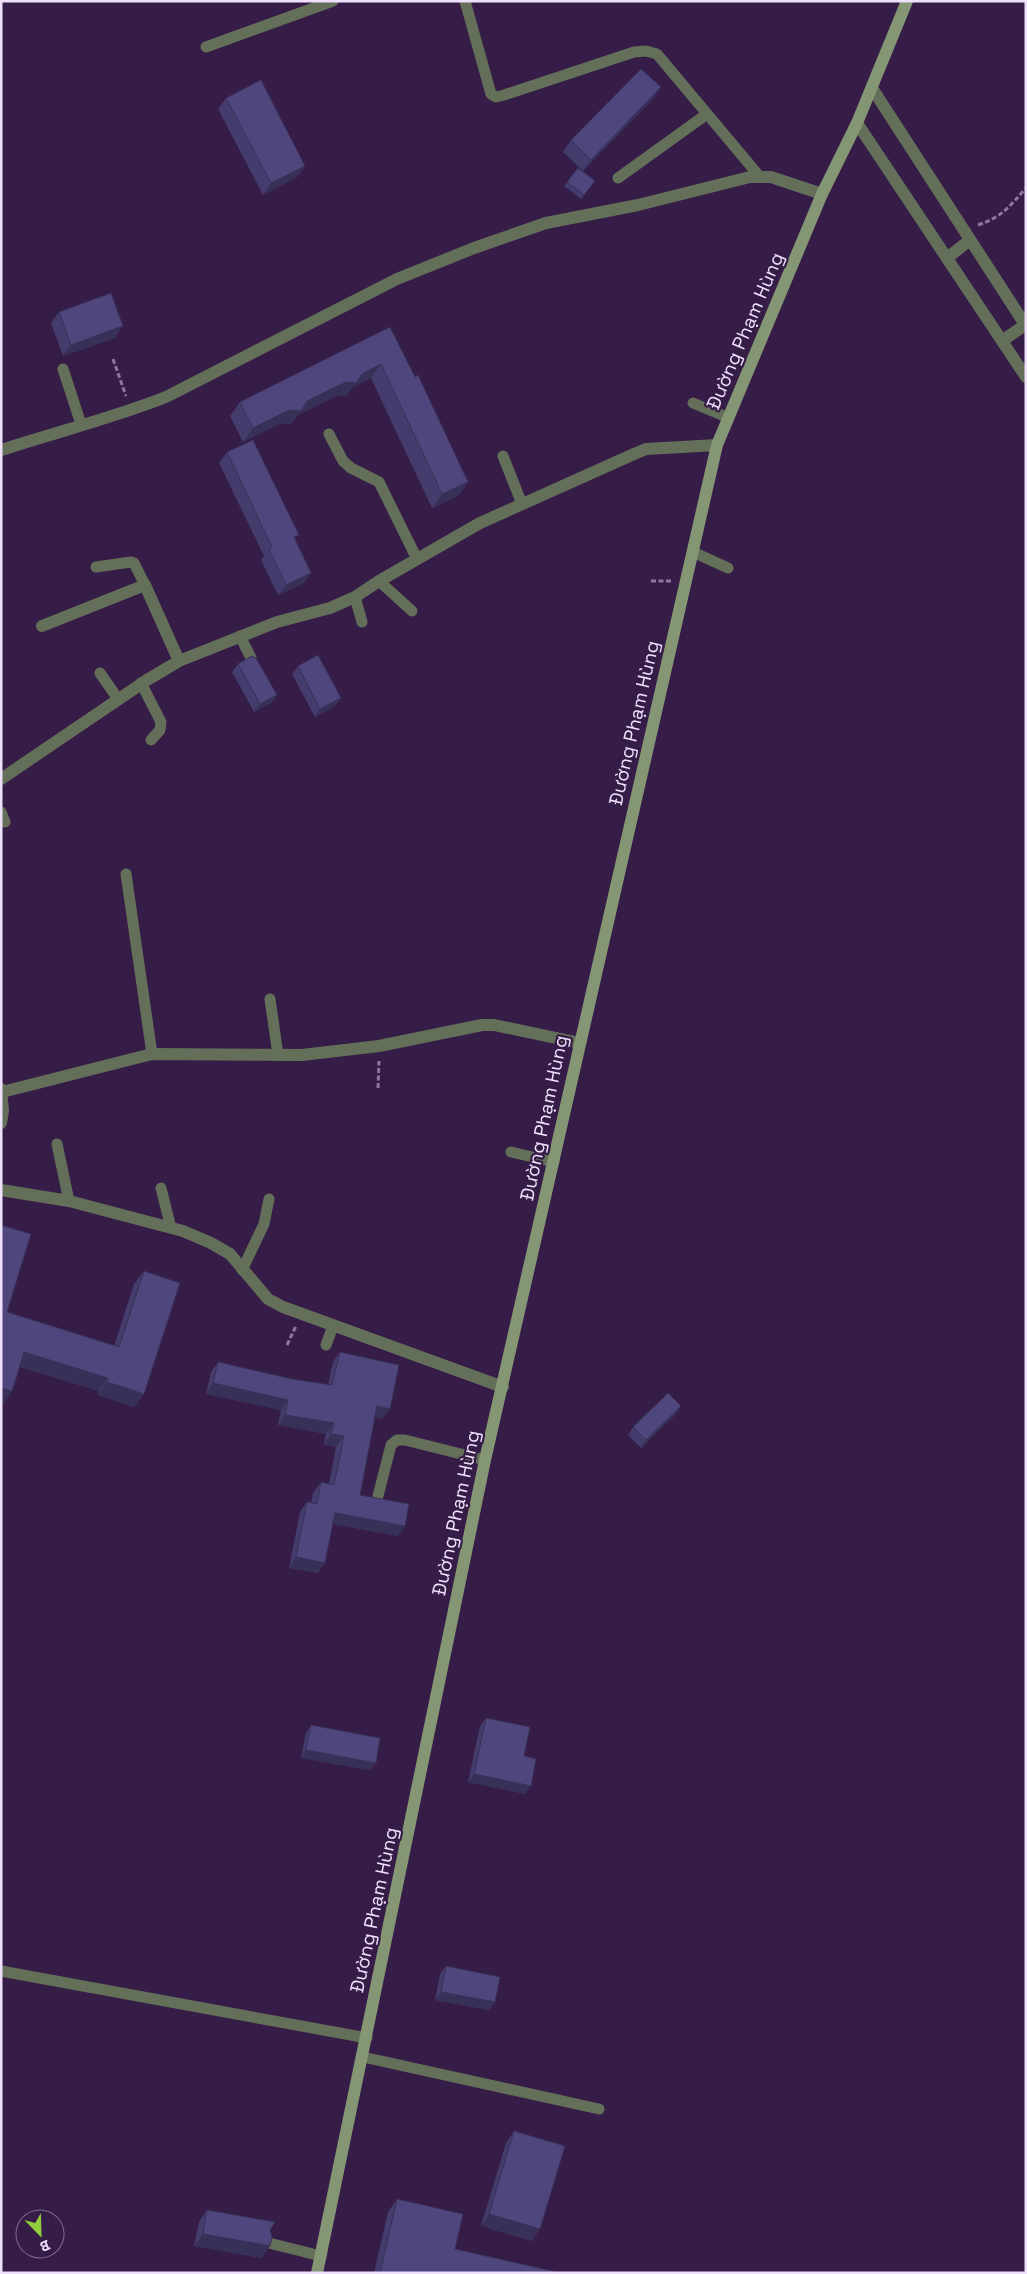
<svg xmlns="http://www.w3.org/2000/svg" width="1027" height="2274" font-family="'Space Grotesk',sans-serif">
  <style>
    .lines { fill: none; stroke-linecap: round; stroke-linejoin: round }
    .path { stroke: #8c789b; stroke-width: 3; stroke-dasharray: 5 2.5; stroke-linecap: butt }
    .service { stroke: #646f59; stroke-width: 11 }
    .minor { stroke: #646f59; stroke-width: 12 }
    .secondary { stroke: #849673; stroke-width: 12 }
    .wall { fill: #443c6c }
    .shaded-wall { fill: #373158 }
    .building { fill: #4f467e; stroke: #373158 }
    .labels { text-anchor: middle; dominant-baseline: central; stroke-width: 4.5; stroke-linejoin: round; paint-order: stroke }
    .street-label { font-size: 19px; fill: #efe1fc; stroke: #361d47 }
  </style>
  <rect width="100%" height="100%" fill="#361d47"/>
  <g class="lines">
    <path class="path" d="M 978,225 C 1002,217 1010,206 1026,188
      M 113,359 L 126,396
      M 651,581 L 671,581
      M 378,1088 L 379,1061
      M 287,1345 L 296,1326"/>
    <path class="service" d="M 465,1 L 491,94 L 496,97 L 504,95 L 634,52 L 646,51 L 657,54 L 760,177
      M 206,47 L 333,1
      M 618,178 L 707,114
      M 63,369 L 81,424
      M 693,403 L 729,418
      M 329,434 L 343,461 L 351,468 L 379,482 L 417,559
      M 503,456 L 522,504
      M 693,552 L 728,568
      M 96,567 L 131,562 L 134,563 L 145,585
      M 379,581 L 412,611
      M 355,597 L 362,622
      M 240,636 L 251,658
      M 100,673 L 118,699
      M 141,683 L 161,722 L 160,730 L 151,740
      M 1,812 L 5,822
      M 126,874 L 152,1054
      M 270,999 L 278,1055
      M 57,1144 L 69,1201
      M 511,1152 L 554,1162
      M 161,1188 L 171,1228
      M 242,1270 L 264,1224 L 269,1199
      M 326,1345 L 333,1326
      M 378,1496 L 391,1445 L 397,1440 L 405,1440 L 485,1460
      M 1,1971 L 367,2038
      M 363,2057 L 599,2109
      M 269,2243 L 321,2256"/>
    <path class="minor" d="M 872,88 L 1026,326
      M 857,123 L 1026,377
      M 947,258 L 970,240
      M 1002,341 L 1025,325
      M 1,450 C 56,432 113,418 166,397 L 397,279 L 474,248 L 546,223 L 638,205 L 750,177 L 771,177 L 822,194
      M 42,626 L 145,585 L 179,661
      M 1,779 L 147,680 L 179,661 L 277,622 L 330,608 L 355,597 L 379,581 L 480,523 L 634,454 L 646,449 L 717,445
      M 1,1089 L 3,1111 L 1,1123
      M 2,1092 L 152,1054 L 302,1055 L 379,1046 L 482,1025 L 494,1025 L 580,1043
      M 1,1190 L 69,1201 L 183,1231 L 211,1243 L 230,1254 L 268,1299 L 283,1307 L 503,1387"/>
    <path class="secondary" d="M 317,2273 L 485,1460 L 717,445 L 822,194 L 857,123 L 907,1"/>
  </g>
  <path class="wall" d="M 661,87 L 653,99 L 583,171 L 563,152 L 571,140 Z
    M 226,98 L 305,166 L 297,177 L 263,195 L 218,109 Z
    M 578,168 L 595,181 L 581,199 L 564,186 Z
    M 59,312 L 115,338 L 63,356 L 51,323 Z
    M 390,327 L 468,482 L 458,496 L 432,508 L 371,378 L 353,387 L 346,396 L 336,396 L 298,415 L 291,424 L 279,424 L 243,442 L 230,416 L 240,402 Z
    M 227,452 L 295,539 L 311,573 L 304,583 L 278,595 L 261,560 L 264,556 L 219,463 Z
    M 238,664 L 277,695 L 271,703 L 254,712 L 232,672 Z
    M 298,666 L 341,698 L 335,706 L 315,717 L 292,674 Z
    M 144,1271 L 144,1394 L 134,1407 L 98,1395 L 99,1391 L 20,1367 L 12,1391 L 3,1404 L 7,1312 L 114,1346 L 134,1284 Z
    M 340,1352 L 382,1419 L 375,1417 L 360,1495 L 405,1526 L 398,1536 L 333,1524 L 318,1573 L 289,1568 L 300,1512 L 307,1502 L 311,1503 L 313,1493 L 321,1482 L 329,1484 L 336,1447 L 324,1445 L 326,1434 L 278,1425 L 281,1410 L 206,1394 L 211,1372 L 218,1362 L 292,1379 L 328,1385 L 333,1362 Z
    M 676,1414 L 641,1448 L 628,1435 L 633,1427 Z
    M 486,1718 L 524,1756 L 531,1786 L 525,1794 L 468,1782 L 480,1726 Z
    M 311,1725 L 376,1763 L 370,1770 L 301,1758 L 306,1733 Z
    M 446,1966 L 495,2002 L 489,2010 L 435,2000 L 440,1974 Z
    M 514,2131 L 532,2241 L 481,2226 L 506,2143 Z
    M 397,2199 L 455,2249 L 561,2273 L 374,2273 L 388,2212 Z
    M 207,2210 L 262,2258 L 194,2246 L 199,2222 Z"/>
  <path class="shaded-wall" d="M 661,87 L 653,99 L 583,171 L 591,160 Z
    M 305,166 L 297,177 L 263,195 L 271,183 Z
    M 123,326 L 115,338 L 63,356 L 71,345 Z
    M 381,364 L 371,378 L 353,387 L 346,396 L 336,396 L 298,415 L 307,401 Z
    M 289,410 L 301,411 L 291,424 L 279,424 L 243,442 L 253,428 Z
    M 468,482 L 458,496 L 432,508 L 442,494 Z
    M 311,573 L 304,583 L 278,595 L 286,585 Z
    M 277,695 L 271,703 L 254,712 L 260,704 Z
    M 341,698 L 335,706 L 315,717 L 320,709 Z
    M 24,1352 L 108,1378 L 99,1391 L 15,1365 Z
    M 107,1382 L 144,1394 L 134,1407 L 98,1395 Z
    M 213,1383 L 288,1400 L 281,1410 L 206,1394 Z
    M 1,1388 L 12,1391 L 3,1404 L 1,1404 Z
    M 377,1406 L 390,1409 L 382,1419 L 370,1416 Z
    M 681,1406 L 676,1414 L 641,1448 L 646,1440 Z
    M 285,1415 L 334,1423 L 326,1434 L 278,1425 Z
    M 331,1434 L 344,1436 L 336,1447 L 324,1445 Z
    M 335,1513 L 405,1526 L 398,1536 L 328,1523 Z
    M 296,1557 L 325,1563 L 318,1573 L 289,1568 Z
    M 306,1750 L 376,1763 L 370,1770 L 301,1758 Z
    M 474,1774 L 531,1786 L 525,1794 L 468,1782 Z
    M 441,1992 L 495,2002 L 489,2010 L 435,2000 Z
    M 489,2214 L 540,2229 L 532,2241 L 481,2226 Z
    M 203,2234 L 270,2246 L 262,2258 L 194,2246 Z"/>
  <path class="building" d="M 641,69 L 661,87 L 591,160 L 571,140 Z
    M 261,80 L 305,166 L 271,183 L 226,98 Z
    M 578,168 L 595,181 L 584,195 L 567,182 Z
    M 111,293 L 123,326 L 71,345 L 59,312 Z
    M 390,327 L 415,377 L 418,375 L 468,482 L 442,494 L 381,364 L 362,374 L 356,383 L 346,382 L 307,401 L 301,411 L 289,410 L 253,428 L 240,402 Z
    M 253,440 L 299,535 L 294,537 L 311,573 L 286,585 L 269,549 L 272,547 L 227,452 Z
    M 318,655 L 341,698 L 320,709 L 298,666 Z
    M 252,656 L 256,658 L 277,695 L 260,704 L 238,664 Z
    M 1,1225 L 31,1234 L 7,1312 L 119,1347 L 144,1271 L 180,1283 L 144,1394 L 107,1382 L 108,1378 L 24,1352 L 12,1391 L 1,1388 Z
    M 340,1352 L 399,1365 L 390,1409 L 377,1406 L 360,1495 L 409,1504 L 405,1526 L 335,1513 L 325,1563 L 296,1557 L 307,1502 L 317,1504 L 321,1482 L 334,1485 L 344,1436 L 331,1434 L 334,1423 L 285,1415 L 288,1400 L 213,1383 L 218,1362 L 292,1379 L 332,1385 Z
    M 668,1393 L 681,1406 L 646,1440 L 633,1427 Z
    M 486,1718 L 530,1727 L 524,1756 L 536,1759 L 531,1786 L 474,1774 Z
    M 311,1725 L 380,1738 L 376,1763 L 306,1750 Z
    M 446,1966 L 500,1977 L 495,2002 L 441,1992 Z
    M 514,2131 L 565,2146 L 540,2229 L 489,2214 Z
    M 397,2199 L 463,2214 L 455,2249 L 561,2273 L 380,2273 Z
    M 207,2210 L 275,2222 L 270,2230 L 272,2237 L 270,2246 L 203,2234 Z"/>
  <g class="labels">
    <g class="street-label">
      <text transform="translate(745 331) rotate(-67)">Đường Phạm Hùng</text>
      <text transform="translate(634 723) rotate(-77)">Đường Phạm Hùng</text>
      <text transform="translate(544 1118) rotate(-78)">Đường Phạm Hùng</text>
      <text transform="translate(456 1513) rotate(-78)">Đường Phạm Hùng</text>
      <text transform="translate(374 1910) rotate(-78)">Đường Phạm Hùng</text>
    </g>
  </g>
  <rect width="1027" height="2274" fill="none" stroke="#efe1fc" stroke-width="5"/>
  <g transform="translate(40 2234) rotate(157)"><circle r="24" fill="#361d47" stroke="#806b8f"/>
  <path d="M0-4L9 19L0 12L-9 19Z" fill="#91cd3f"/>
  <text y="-8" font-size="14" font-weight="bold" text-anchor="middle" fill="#efe1fc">B</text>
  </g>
</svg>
